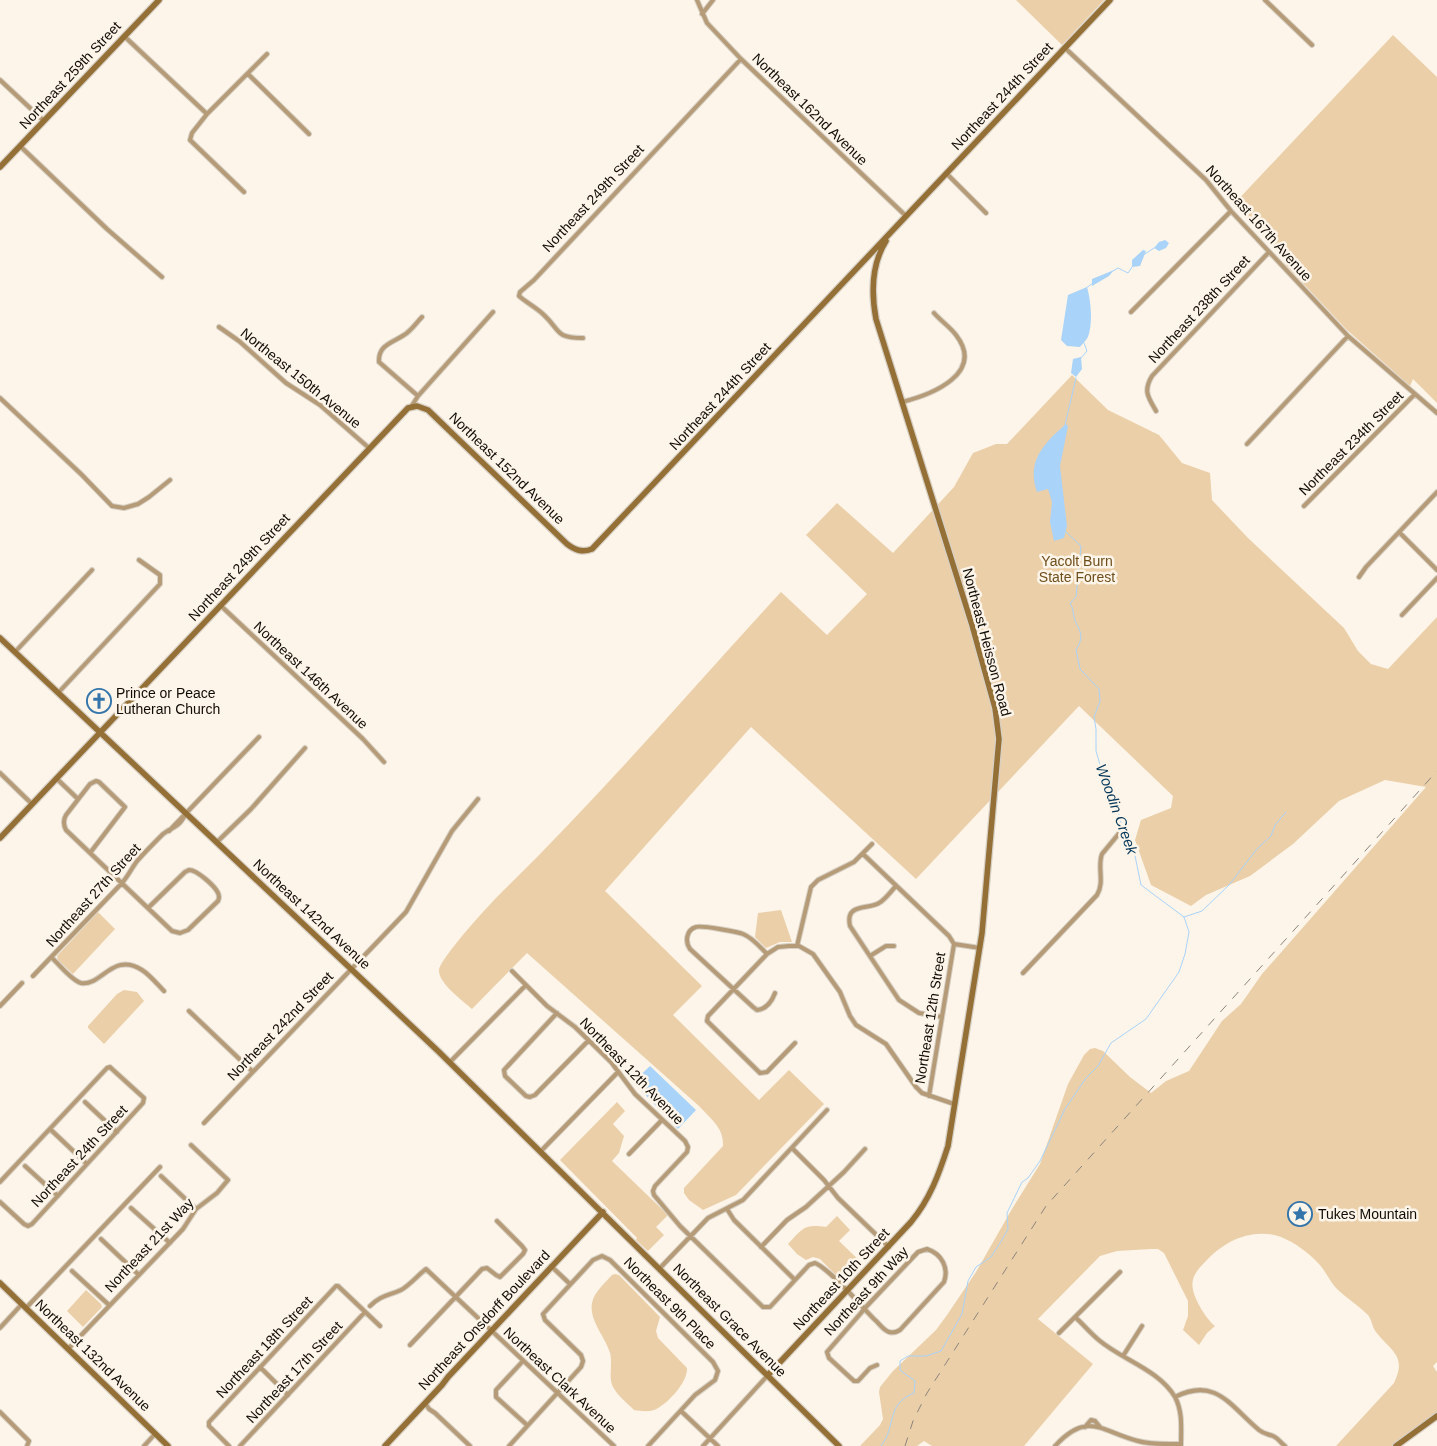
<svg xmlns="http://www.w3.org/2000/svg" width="1437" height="1446" font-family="Arial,sans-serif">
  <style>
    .green { fill: #ebcfa9 }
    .water { fill: #a9d3f9 }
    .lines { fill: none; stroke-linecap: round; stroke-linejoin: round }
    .stream { stroke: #a9d3f9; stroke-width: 1 }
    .street-casing { stroke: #d7d0c5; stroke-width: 6 }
    .secondary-casing { stroke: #d7d0c5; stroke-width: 8 }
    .street { stroke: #b59b77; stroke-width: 4 }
    .secondary { stroke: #946f36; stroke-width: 5.5 }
    .rail { stroke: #8b857c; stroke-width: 1; stroke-dasharray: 9 9; stroke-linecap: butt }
    .labels { text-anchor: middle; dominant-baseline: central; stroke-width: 5; stroke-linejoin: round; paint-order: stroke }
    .street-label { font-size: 14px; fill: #0f0b05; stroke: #fdf5e9 }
    .park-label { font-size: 14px; fill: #6e4e1a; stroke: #fdf5e9 }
    .poi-label { font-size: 14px; fill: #0f0b05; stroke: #fdf5e9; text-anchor: start }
    .water-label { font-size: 15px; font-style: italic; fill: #05375a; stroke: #fdf5e9 }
  </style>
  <rect width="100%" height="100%" fill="#fdf5e9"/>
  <path class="green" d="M 1016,0 L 1104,0 L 1062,45 Z
    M 1393,35 L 1437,77 L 1437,403 L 1413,379 L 1410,386 L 1346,329 L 1284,263 L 1290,261 L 1233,205 Z
    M 1072,375 L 1108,410 L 1159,435 L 1182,463 L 1210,473 L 1212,500 L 1248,538 L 1344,628 L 1358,651 L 1371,664 L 1388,669 L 1437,617 L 1437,1362 L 1433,1366 L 1437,1372 L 1437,1413 L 1392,1446 L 1336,1446 L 1394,1383 C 1407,1356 1392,1352 1376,1332 C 1372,1327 1372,1320 1368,1315 C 1358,1305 1346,1298 1336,1288 C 1329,1280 1325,1270 1318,1263 C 1309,1253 1294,1242 1281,1237 C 1253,1227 1224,1241 1206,1261 C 1201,1266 1194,1273 1193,1280 C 1189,1292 1205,1318 1215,1326 L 1207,1333 L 1199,1345 L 1183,1330 L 1188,1316 L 1188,1301 L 1164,1253 L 1158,1249 L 1151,1249 L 1117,1251 L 1100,1256 L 1038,1319 L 1093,1364 L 1024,1446 L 932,1446 L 924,1441 L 917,1446 L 860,1446 L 880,1425 L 883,1419 L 879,1392 L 880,1387 L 893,1371 L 936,1330 L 947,1315 L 976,1272 L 1012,1209 L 1040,1164 L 1068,1084 L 1084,1055 L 1090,1049 L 1095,1048 L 1103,1051 L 1130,1077 L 1151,1093 L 1166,1081 L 1189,1071 L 1222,1021 L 1241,1004 L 1262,974 L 1426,787 L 1385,780 L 1339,801 L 1293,844 L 1250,876 L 1206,895 L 1191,906 L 1151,885 L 1135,840 L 1141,820 L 1171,808 L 1173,796 L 1079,706 L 916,879 L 751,727 L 605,891 L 702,986 L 673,1015 L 759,1100 L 789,1070 L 824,1104 L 736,1195 L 703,1210 L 689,1200 L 684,1193 L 684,1188 L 723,1146 C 724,1128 711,1119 699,1106 L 527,953 L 472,1009 C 463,1001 438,983 439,970 C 441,957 494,899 506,888 C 602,794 690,691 781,592 L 827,635 L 867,594 L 806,535 L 837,503 L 893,553 L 954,487 L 973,453 L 996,444 L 1007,444 Z
    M 781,910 L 792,942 L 780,942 L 766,948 L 755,937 L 758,913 Z
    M 98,912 L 115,929 L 73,974 L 58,960 L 57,956 Z
    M 124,990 L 137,992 L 144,1001 L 104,1044 L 88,1028 L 88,1026 L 117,994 Z
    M 617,1102 L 625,1111 L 613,1124 L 624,1136 L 619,1153 L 612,1161 L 668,1215 L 656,1227 L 664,1235 L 648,1251 L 636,1240 L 637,1238 L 560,1160 Z
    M 837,1216 L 850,1230 L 839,1241 L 863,1264 L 848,1280 L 842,1281 L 820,1259 L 813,1257 L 806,1260 L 797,1254 L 788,1244 C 803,1228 804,1224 826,1227 Z
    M 615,1274 L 619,1275 L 660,1317 L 656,1331 L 658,1338 L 687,1368 C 688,1382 667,1405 654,1410 C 648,1412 641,1411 634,1410 C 627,1403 618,1396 613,1387 C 608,1378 613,1364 610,1353 C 605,1336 589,1321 592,1303 C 594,1292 605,1283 612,1275 Z
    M 86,1290 L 101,1304 L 102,1307 L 83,1327 L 67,1311 Z"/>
  <path class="water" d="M 1165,240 L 1169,243 L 1166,248 L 1159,251 L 1154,248 L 1159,242 Z
    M 1143,250 L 1146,251 L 1140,266 L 1132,267 L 1132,260 Z
    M 1114,270 L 1109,276 L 1092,286 L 1092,279 Z
    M 1087,287 C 1091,301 1093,323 1088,337 C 1086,341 1082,344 1080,347 L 1067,346 L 1061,340 L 1068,295 Z
    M 1081,357 L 1082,369 L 1076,377 L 1071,373 L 1073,359 Z
    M 1066,424 L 1068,426 L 1060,466 L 1067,526 L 1064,538 L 1054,541 L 1050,522 L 1052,502 L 1048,489 L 1037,492 C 1026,462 1044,443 1066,424 Z
    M 650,1066 L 696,1110 L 678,1129 L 633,1082 Z"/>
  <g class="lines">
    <path class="stream" d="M 1145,254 L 1154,248
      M 1113,271 L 1118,268 L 1128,273 L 1132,267
      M 1086,288 L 1093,283
      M 1081,358 L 1087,351 L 1084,343
      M 1065,425 L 1076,378
      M 1065,531 L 1081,546 L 1076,597 L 1070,603 C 1074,609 1073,617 1076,623 C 1082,634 1083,638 1076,650 L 1080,669 L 1099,689 L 1100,701 L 1094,717 L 1096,729 L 1096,751 L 1103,775 L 1115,799 L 1122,827
      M 1184,917 L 1202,911 L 1229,885 L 1256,850 L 1271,836 L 1275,825 L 1286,812
      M 881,1446 C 897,1426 885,1405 914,1393 L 915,1381 L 900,1370 L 900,1361 L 908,1356 L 926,1356 L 941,1351 L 962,1314 L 968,1281 L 976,1267 L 991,1257 L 1002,1240 L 1008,1229 L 1007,1213 L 1022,1182 L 1028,1178 L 1040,1161 L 1065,1109 L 1086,1078 L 1098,1066 L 1111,1043 L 1146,1019 L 1179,972 L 1185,954 L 1189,932 L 1184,917 L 1141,885 L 1133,846 L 1125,836 L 1123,830"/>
    <defs>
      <path id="street" d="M 697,0 L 707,23 L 741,59 L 906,216
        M 1265,0 L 1312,45
        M 702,14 L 713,0
        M 124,36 L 207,114
        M 1065,48 L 1206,180 L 1231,211 L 1348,336 L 1437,413
        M 248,74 L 309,134
        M 0,80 L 44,121
        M 20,146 L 107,229 L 162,277
        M 946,173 L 986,213
        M 244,192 L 190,140 L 192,133 L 207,114 L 267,54
        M 1131,312 L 1231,211
        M 219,327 L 239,341 L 286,383 L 320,405 L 369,448
        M 583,338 C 555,338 561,331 544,315 C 537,308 527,303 519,296 L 520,292 L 534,280 L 741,59
        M 418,396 L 379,362 C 378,345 392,343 404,335 C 411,331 416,323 422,317
        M 0,398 L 81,474 L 112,506 L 124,508 L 138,504 L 149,497 L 170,480
        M 902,402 C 930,395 986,374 956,335 C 950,327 941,321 934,313
        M 411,407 L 418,396 L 493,312
        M 1156,411 C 1148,397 1143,391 1152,376 L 1269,252
        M 1247,444 L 1348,336
        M 1304,506 L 1414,395
        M 1399,532 L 1437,570
        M 1359,577 L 1366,567 L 1437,492
        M 220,605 L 363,739 L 384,762
        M 1402,615 L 1437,578
        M 15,652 L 92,570
        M 58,693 L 160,584 L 160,575 L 139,560
        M 0,773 L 32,804
        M 56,778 L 78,799
        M 169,831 L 259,737
        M 217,842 L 251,809 L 305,748
        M 90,853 L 125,807 L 99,782 L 96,781 L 90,784 L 66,815 C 63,820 63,824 66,830 L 172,931 L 180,933 L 188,930 L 218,901 C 219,898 220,897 218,893 C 215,886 197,870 189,870 L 185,872 L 148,908
        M 863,854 L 949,936 L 954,944
        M 896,886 C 891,891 886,899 879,903 C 867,910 845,903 850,926 L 899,1000 L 919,1013 L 942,1017
        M 954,944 L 980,948
        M 797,946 L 811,887 L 818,880 L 854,862 L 872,844
        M 767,954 C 760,947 753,938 743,934 C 738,932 701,925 696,927 C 686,930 685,942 690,949 L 753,1007 L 757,1010 C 767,1009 772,1001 775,993
        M 870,956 L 886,946 L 894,946
        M 52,958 C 60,965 71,980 81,983 C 101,987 113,951 142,970 C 150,975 157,984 164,991
        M 512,971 L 547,1006 L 575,1027 L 611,1062 L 635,1094 L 685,1141 L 688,1147 L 687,1152 L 655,1186 L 653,1191 L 654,1195 L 680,1226 L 763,1307 L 770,1307 L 809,1265 L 815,1263 C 830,1269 861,1306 874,1319 C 879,1323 883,1330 889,1332 C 893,1333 897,1332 900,1330 L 944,1282 C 949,1268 942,1254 927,1249 L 918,1252 L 864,1309 L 861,1313 L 827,1352 L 829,1358 L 854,1381 L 858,1381 L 870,1368 L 877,1365
        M 1023,973 L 1097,895 C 1105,882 1097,867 1102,854 L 1126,825
        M 33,976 L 122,883 C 129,875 132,867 138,860 C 146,851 155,842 163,834 C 175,825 178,829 186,813
        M 0,1006 L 22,983
        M 189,1011 L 252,1071
        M 557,1013 L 504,1070 L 505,1076 L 526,1096 L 530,1097 L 535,1095 L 589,1040
        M 795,1043 L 767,1072 L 760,1073 L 707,1021 L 708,1016 L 767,954 L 778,947 L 789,946 L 799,946 L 813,954 L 840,992 L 850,1016 L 856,1025 L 886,1044 L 916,1087 L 922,1093 L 954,1104
        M 450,1062 L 526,985
        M 929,1096 L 954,944
        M 85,1102 L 117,1132
        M 204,1123 L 406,912 L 452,831 L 478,799
        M 50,1129 L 87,1164
        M 792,1148 L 824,1180 L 838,1198 L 889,1247
        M 541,1151 L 618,1072
        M 629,1154 L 662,1120
        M 25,1166 L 58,1196
        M 161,1176 L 196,1209
        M 0,1182 L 107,1068 L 110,1067 L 112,1069 L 144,1098 L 143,1103 L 32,1224 L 28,1226 L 24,1224 L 0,1202
        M 131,1208 L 170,1243
        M 727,1209 L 734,1220 L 795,1280
        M 101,1239 L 139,1275
        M 761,1247 L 787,1220 L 806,1207 L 844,1172 L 865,1149
        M 551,1266 L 570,1284
        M 660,1268 L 708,1218 L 743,1200 L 827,1110
        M 72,1271 L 109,1305
        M 370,1306 C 381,1295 388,1296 401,1290 C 410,1285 418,1275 426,1269 L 614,1446
        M 26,1308 L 160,1167
        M 1075,1317 C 1084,1325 1091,1334 1100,1341 C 1123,1360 1159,1370 1175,1397 C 1183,1412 1181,1429 1181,1446
        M 0,1328 L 22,1304
        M 1059,1333 L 1120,1272
        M 410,1345 L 482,1269 L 487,1268 L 496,1275 L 500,1277 L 523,1254 L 525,1250 L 522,1246 L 497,1221
        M 68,1349 L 183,1229 L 196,1209 L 217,1193 L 228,1180 L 191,1145
        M 1123,1356 L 1142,1326
        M 523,1361 L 496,1390 L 496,1397 L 527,1425
        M 260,1367 L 288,1395
        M 1175,1397 C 1216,1376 1231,1407 1259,1430 C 1264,1434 1268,1434 1273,1436 C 1278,1438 1281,1443 1285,1446
        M 425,1403 L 429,1409 L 435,1413 L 470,1446
        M 681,1411 L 718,1446
        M 0,1412 L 29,1441 L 27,1446
        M 1085,1427 L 1091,1420 L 1095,1421 L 1100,1427
        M 144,1446 L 155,1434
        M 229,1446 L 209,1426 L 209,1422 L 336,1286 L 338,1286 L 380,1326
        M 240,1446 L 365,1312
        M 509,1446 L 581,1367 L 583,1361 L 581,1355 L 545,1320 L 543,1314 L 593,1260 L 602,1256 L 610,1260 L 713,1362 L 718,1371 L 715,1380 L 695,1395 L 648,1446
        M 703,1446 L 768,1375
        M 1055,1446 C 1088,1410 1102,1432 1138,1441 C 1152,1445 1167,1444 1181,1444"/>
      <path id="secondary" d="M 0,167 L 159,0
        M 0,638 L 438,1051 L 839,1446
        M 0,838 L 408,408 L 417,406 L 428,410 L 567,544 C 575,550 582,553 592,549 L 1110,0
        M 0,1283 L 168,1446
        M 768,1375 L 911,1222 C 930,1199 939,1174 948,1146 L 982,933 L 999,739 L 995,708 L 972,625 L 876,319 C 871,292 871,265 886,241
        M 385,1446 L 442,1385 L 448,1377 L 603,1212
        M 1396,1446 L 1437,1416"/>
    </defs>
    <use href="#street" class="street-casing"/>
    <use href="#secondary" class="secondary-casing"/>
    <use href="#street" class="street"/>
    <use href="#secondary" class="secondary"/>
    <path class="rail" d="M 905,1446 L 913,1421 L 927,1393 L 1046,1206 L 1437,771"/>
  </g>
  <defs>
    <symbol id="church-ring" viewBox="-11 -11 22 22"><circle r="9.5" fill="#fdf5e9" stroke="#3375ab" stroke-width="1.5"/><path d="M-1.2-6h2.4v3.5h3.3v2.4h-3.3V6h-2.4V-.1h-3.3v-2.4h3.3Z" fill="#3375ab"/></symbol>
    <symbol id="sight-ring" viewBox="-11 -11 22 22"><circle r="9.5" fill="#fdf5e9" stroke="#3375ab" stroke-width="1.5"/><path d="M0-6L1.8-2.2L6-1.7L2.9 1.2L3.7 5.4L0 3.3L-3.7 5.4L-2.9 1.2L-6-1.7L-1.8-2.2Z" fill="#3375ab"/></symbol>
  </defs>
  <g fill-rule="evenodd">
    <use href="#church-ring" x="85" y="687" width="28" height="28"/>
    <use href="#sight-ring" x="1286" y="1200" width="28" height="28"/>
  </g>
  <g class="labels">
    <g class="street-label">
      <text transform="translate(70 75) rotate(-47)">Northeast 259th Street</text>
      <text transform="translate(1002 96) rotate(-47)">Northeast 244th Street</text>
      <text transform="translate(810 109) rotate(44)">Northeast 162nd Avenue</text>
      <text transform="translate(593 198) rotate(-47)">Northeast 249th Street</text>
      <text transform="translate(1259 223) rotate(48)">Northeast 167th Avenue</text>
      <text transform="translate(1199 309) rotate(-47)">Northeast 238th Street</text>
      <text transform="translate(301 378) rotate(39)">Northeast 150th Avenue</text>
      <text transform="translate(720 396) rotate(-47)">Northeast 244th Street</text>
      <text transform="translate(1351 443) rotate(-45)">Northeast 234th Street</text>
      <text transform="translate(507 468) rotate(44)">Northeast 152nd Avenue</text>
      <text transform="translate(239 567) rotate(-47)">Northeast 249th Street</text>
      <text transform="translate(987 642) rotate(75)">Northeast Heisson Road</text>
      <text transform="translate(311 675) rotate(43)">Northeast 146th Avenue</text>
      <text transform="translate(93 895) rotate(-48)">Northeast 27th Street</text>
      <text transform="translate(312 914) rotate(43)">Northeast 142nd Avenue</text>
      <text transform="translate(930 1018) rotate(-81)">Northeast 12th Street</text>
      <text transform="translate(280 1026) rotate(-46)">Northeast 242nd Street</text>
      <text transform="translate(632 1071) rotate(46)">Northeast 12th Avenue</text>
      <text transform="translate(79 1156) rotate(-47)">Northeast 24th Street</text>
      <text transform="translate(149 1245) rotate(-47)">Northeast 21st Way</text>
      <text transform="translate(841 1279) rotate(-47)">Northeast 10th Street</text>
      <text transform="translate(866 1291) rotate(-47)">Northeast 9th Way</text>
      <text transform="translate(670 1303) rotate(45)">Northeast 9th Place</text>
      <text transform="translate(484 1320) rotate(-47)">Northeast Onsdorff Boulevard</text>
      <text transform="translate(730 1320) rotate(45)">Northeast Grace Avenue</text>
      <text transform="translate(264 1347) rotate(-47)">Northeast 18th Street</text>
      <text transform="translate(93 1355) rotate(44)">Northeast 132nd Avenue</text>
      <text transform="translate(294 1372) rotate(-47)">Northeast 17th Street</text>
      <text transform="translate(560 1380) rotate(43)">Northeast Clark Avenue</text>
    </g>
    <g class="park-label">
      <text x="1077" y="561">Yacolt Burn<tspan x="1077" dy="16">State Forest</tspan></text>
    </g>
    <g class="poi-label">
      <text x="116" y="693">Prince or Peace<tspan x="116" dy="16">Lutheran Church</tspan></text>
      <text x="1318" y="1214">Tukes Mountain</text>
    </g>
    <g class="water-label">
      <text transform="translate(1117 809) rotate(70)">Woodin Creek</text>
    </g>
  </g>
</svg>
